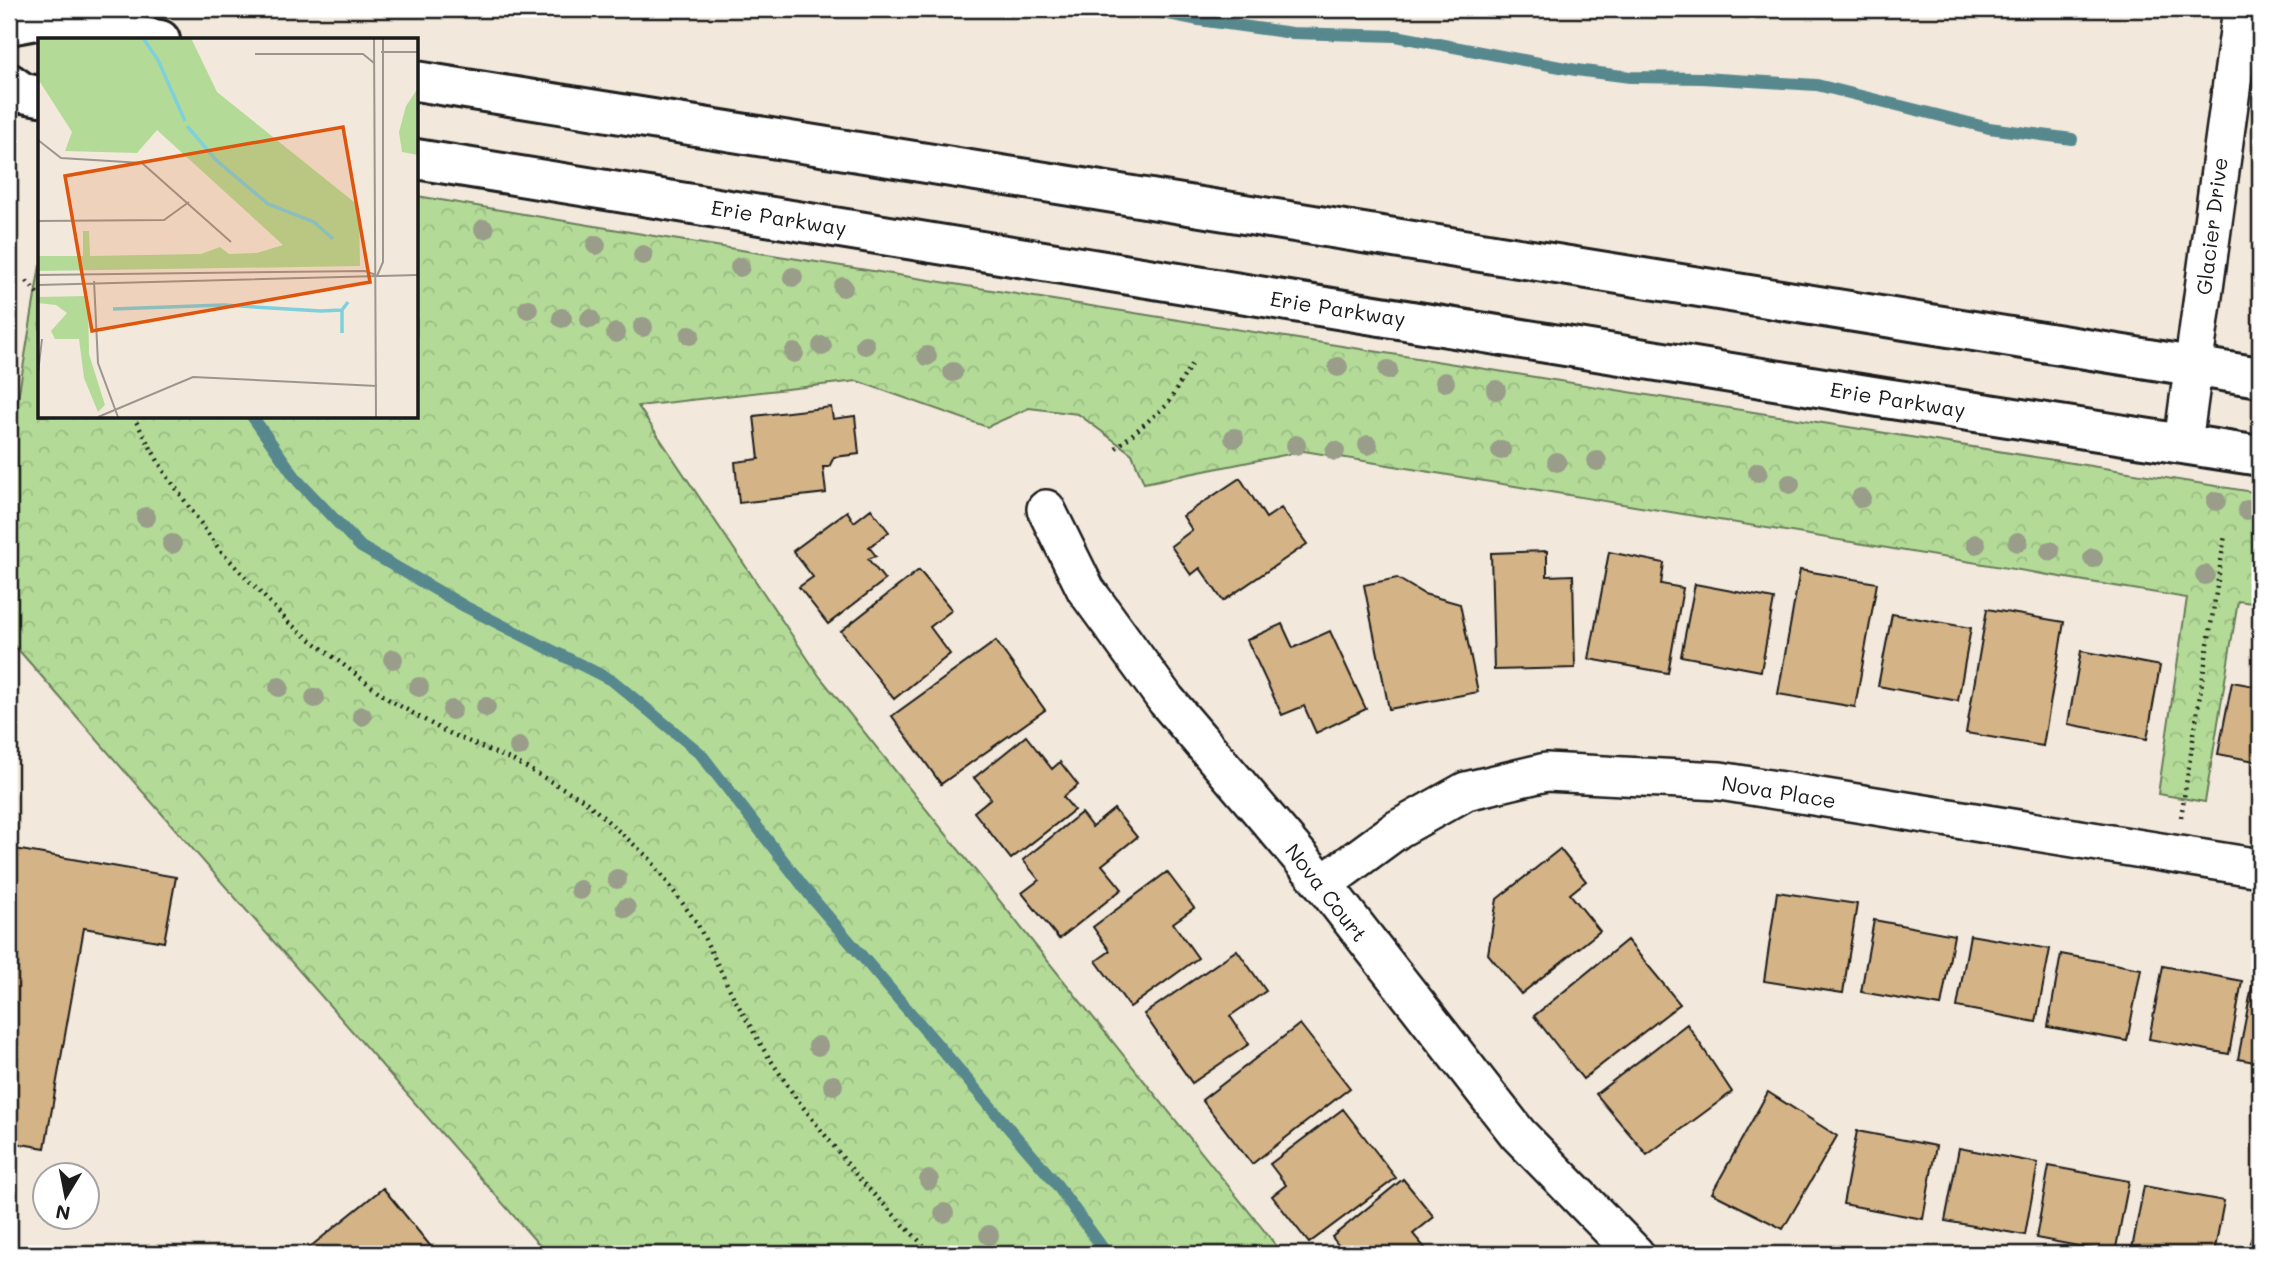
<svg xmlns="http://www.w3.org/2000/svg" width="2269" height="1263" font-family="Mali,sans-serif">
  <style>
    .park { fill: url(#park-crowns); stroke: #687c5a; stroke-width: 2 }
    .lines { fill: none; stroke-linecap: round; stroke-linejoin: round }
    .stream { stroke: #57888e; stroke-width: 12 }
    .building { fill: #d4b387; stroke: #1c1c1c; stroke-width: 2 }
    .street-casing { stroke: #1c1c1c; stroke-width: 42 }
    .secondary-casing { stroke: #1c1c1c; stroke-width: 44 }
    .path { stroke: #1c1c1c; stroke-width: 4.5; stroke-dasharray: 2 5; stroke-linecap: butt }
    .street { stroke: #fff; stroke-width: 37 }
    .secondary { stroke: #fff; stroke-width: 38 }
    .tree { fill: #999d8a }
    .labels { text-anchor: middle; dominant-baseline: central; stroke-width: 6; stroke-linejoin: round; paint-order: stroke }
    .street-label { font-size: 21px; fill: #1c1c1c; stroke: #fff }
    .inset-river { fill: none; stroke: #7fd0da; stroke-width: 3.5 }
    .inset-road { fill: none; stroke: #9c968f; stroke-width: 2 }
    .view { fill: #de560d; fill-opacity: 0.15; stroke: #de560d; stroke-width: 3.5 }
    .inset-edge { fill: none; stroke: #1c1c1c; stroke-width: 3.5 }
  </style>
  <defs>
    <pattern id="park-crowns" width="20" height="18" patternUnits="userSpaceOnUse" patternTransform="scale(1.75)"><rect width="20" height="18" fill="#b3db97"/><path d="M2 6a3 3 0 1 1 6 0M12 15a3 3 0 1 1 6 0" fill="none" stroke="#99bb82"/></pattern>
  </defs>
  <rect width="100%" height="100%" fill="#f2e8db"/>
  <filter id="ink" filterUnits="userSpaceOnUse"><feTurbulence type="fractalNoise" baseFrequency=".0143" numOctaves="2"/><feDisplacementMap in="SourceGraphic" scale="14" xChannelSelector="R" yChannelSelector="G"/><feConvolveMatrix kernelMatrix="1 2 1 2 8 2 1 2 1" color-interpolation-filters="sRGB"/></filter>
  <g filter="url(#ink)">
    <path class="park" d="M 417,196 L 660,237 L 2260,493 L 2260,604 L 2238,601 L 2205,802 L 2158,794 L 2187,598 L 1304,451 L 1144,483 L 1132,454 L 1078,414 L 1029,408 L 987,427 L 857,381 L 638,406 L 820,677 L 1283,1254 L 547,1254 L 9,639 L 9,453 L 40,265 L 40,416 L 416,416 Z"/>
    <g class="lines">
      <path class="stream" d="M 1143,9 L 1199,20 L 1292,33 L 1396,36 L 1576,70 L 1630,77 L 1702,78 L 1817,85 L 1989,128 L 2072,139
        M 252,416 L 298,481 L 361,547 L 466,607 L 613,681 L 700,753 L 813,899 L 1054,1181 L 1107,1254"/>
    </g>
    <path class="building" d="M 831,407 L 833,419 L 855,416 L 859,454 L 834,457 L 829,467 L 823,467 L 826,493 L 739,503 L 735,462 L 759,459 L 754,416 Z
      M 1240,478 L 1266,518 L 1281,508 L 1307,544 L 1223,601 L 1200,568 L 1191,575 L 1171,546 L 1192,530 L 1183,516 Z
      M 871,509 L 889,532 L 869,547 L 876,556 L 868,559 L 885,580 L 828,624 L 799,587 L 813,577 L 793,551 L 847,511 L 854,522 Z
      M 1547,551 L 1547,576 L 1573,575 L 1575,668 L 1494,670 L 1491,553 Z
      M 1609,552 L 1664,563 L 1661,584 L 1683,588 L 1668,673 L 1589,659 Z
      M 919,570 L 952,610 L 930,627 L 950,654 L 894,699 L 841,631 Z
      M 1800,570 L 1877,583 L 1855,707 L 1778,694 Z
      M 1397,578 L 1424,594 L 1460,604 L 1478,692 L 1389,709 L 1364,585 Z
      M 1695,584 L 1774,599 L 1761,671 L 1681,656 Z
      M 1987,609 L 2064,622 L 2043,746 L 1966,733 Z
      M 1892,614 L 1971,628 L 1958,701 L 1878,686 Z
      M 1282,624 L 1293,648 L 1330,631 L 1366,709 L 1316,733 L 1304,706 L 1282,715 L 1247,640 Z
      M 996,641 L 1045,710 L 941,784 L 892,716 Z
      M 2081,651 L 2160,666 L 2147,739 L 2068,724 Z
      M 2232,682 L 2260,687 L 2260,762 L 2218,754 Z
      M 1026,736 L 1052,769 L 1060,762 L 1078,785 L 1063,797 L 1074,810 L 1011,859 L 974,812 L 991,798 L 974,778 Z
      M 1114,809 L 1137,837 L 1102,865 L 1122,889 L 1059,939 L 1022,893 L 1039,880 L 1023,860 L 1081,813 L 1092,827 Z
      M 9,848 L 176,877 L 164,942 L 84,928 L 45,1148 L 9,1142 Z
      M 1560,849 L 1586,881 L 1570,894 L 1600,931 L 1521,994 L 1488,954 L 1497,899 Z
      M 1167,872 L 1194,908 L 1173,923 L 1198,958 L 1130,1007 L 1096,961 L 1110,951 L 1093,927 Z
      M 1777,892 L 1857,904 L 1843,993 L 1764,981 Z
      M 1874,920 L 1954,935 L 1941,1006 L 1861,992 Z
      M 1970,935 L 2050,949 L 2036,1022 L 1957,1007 Z
      M 1627,940 L 1680,1004 L 1583,1079 L 1534,1016 Z
      M 1237,950 L 1266,991 L 1230,1016 L 1249,1044 L 1192,1083 L 1144,1014 Z
      M 2061,954 L 2141,969 L 2127,1041 L 2048,1027 Z
      M 2163,966 L 2242,981 L 2229,1054 L 2149,1039 Z
      M 2252,986 L 2260,988 L 2260,1063 L 2238,1059 Z
      M 1300,1024 L 1350,1088 L 1252,1164 L 1202,1100 Z
      M 1687,1024 L 1732,1092 L 1647,1155 L 1596,1094 Z
      M 1768,1092 L 1837,1136 L 1783,1229 L 1712,1193 Z
      M 1343,1109 L 1396,1178 L 1309,1243 L 1272,1196 L 1286,1185 L 1270,1164 Z
      M 1857,1131 L 1936,1146 L 1923,1219 L 1843,1204 Z
      M 1959,1148 L 2038,1163 L 2025,1235 L 1945,1221 Z
      M 2049,1166 L 2129,1181 L 2115,1253 L 2036,1238 Z
      M 1403,1179 L 1434,1217 L 1413,1234 L 1430,1254 L 1345,1254 L 1332,1237 Z
      M 2144,1186 L 2224,1201 L 2214,1254 L 2131,1254 Z
      M 383,1188 L 437,1254 L 308,1254 L 305,1251 Z
      M 2260,1214 L 2260,1254 L 2246,1254 Z"/>
    <g class="lines">
      <defs>
        <path id="street" d="M 2183,443 L 2242,9
          M 1046,509 L 1086,590 L 1166,700 L 1323,884 L 1518,1134 L 1635,1254
          M 1323,884 L 1398,829 L 1466,791 L 1546,772 L 1720,781 L 2260,868"/>
        <path id="secondary" d="M 9,25 L 36,20 L 160,40
          M 416,81 L 2260,377
          M 9,83 L 23,93 L 40,96
          M 416,159 L 1885,398 L 2260,456"/>
      </defs>
      <use href="#street" class="street-casing"/>
      <use href="#secondary" class="secondary-casing"/>
      <path class="path" d="M 27,281 L 40,297
        M 133,416 L 163,470 L 219,549 L 289,623 L 388,699 L 442,730 L 514,761 L 584,800 L 650,859 L 697,923 L 734,998 L 764,1050 L 796,1098 L 861,1181 L 932,1254
        M 1116,448 L 1167,405 L 1192,363
        M 2181,817 L 2225,535"/>
      <use href="#street" class="street"/>
      <use href="#secondary" class="secondary"/>
    </g>
    <g class="tree">
      <circle cx="484" cy="229" r="10"/>
      <circle cx="596" cy="245" r="10"/>
      <circle cx="643" cy="255" r="10"/>
      <circle cx="740" cy="267" r="10"/>
      <circle cx="793" cy="277" r="10"/>
      <circle cx="843" cy="287" r="10"/>
      <circle cx="528" cy="309" r="10"/>
      <circle cx="562" cy="318" r="10"/>
      <circle cx="590" cy="319" r="10"/>
      <circle cx="643" cy="327" r="10"/>
      <circle cx="616" cy="333" r="10"/>
      <circle cx="690" cy="335" r="10"/>
      <circle cx="865" cy="345" r="10"/>
      <circle cx="822" cy="346" r="10"/>
      <circle cx="794" cy="353" r="10"/>
      <circle cx="927" cy="356" r="10"/>
      <circle cx="1338" cy="367" r="10"/>
      <circle cx="1388" cy="370" r="10"/>
      <circle cx="953" cy="372" r="10"/>
      <circle cx="1445" cy="382" r="10"/>
      <circle cx="1496" cy="390" r="10"/>
      <circle cx="1234" cy="438" r="10"/>
      <circle cx="1296" cy="445" r="10"/>
      <circle cx="1368" cy="445" r="10"/>
      <circle cx="1501" cy="450" r="10"/>
      <circle cx="1335" cy="451" r="10"/>
      <circle cx="1597" cy="461" r="10"/>
      <circle cx="1557" cy="462" r="10"/>
      <circle cx="1758" cy="472" r="10"/>
      <circle cx="1790" cy="484" r="10"/>
      <circle cx="1861" cy="498" r="10"/>
      <circle cx="2216" cy="501" r="10"/>
      <circle cx="2247" cy="510" r="10"/>
      <circle cx="146" cy="517" r="10"/>
      <circle cx="2018" cy="542" r="10"/>
      <circle cx="172" cy="544" r="10"/>
      <circle cx="1976" cy="544" r="10"/>
      <circle cx="2050" cy="551" r="10"/>
      <circle cx="2093" cy="558" r="10"/>
      <circle cx="2205" cy="575" r="10"/>
      <circle cx="393" cy="659" r="10"/>
      <circle cx="279" cy="687" r="10"/>
      <circle cx="419" cy="687" r="10"/>
      <circle cx="315" cy="698" r="10"/>
      <circle cx="486" cy="707" r="10"/>
      <circle cx="452" cy="710" r="10"/>
      <circle cx="362" cy="716" r="10"/>
      <circle cx="519" cy="747" r="10"/>
      <circle cx="617" cy="879" r="10"/>
      <circle cx="580" cy="890" r="10"/>
      <circle cx="626" cy="908" r="10"/>
      <circle cx="818" cy="1046" r="10"/>
      <circle cx="833" cy="1085" r="10"/>
      <circle cx="929" cy="1180" r="10"/>
      <circle cx="944" cy="1213" r="10"/>
      <circle cx="989" cy="1235" r="10"/>
    </g>
  </g>
  <g class="labels">
    <g class="street-label">
      <text transform="translate(779 217) rotate(9)">Erie Parkway</text>
      <text transform="translate(2211 226) rotate(-83)">Glacier Drive</text>
      <text transform="translate(1338 308) rotate(9)">Erie Parkway</text>
      <text transform="translate(1898 399) rotate(9)">Erie Parkway</text>
      <text transform="translate(1779 791) rotate(9)">Nova Place</text>
      <text transform="translate(1327 892) rotate(52)">Nova Court</text>
    </g>
  </g>
  <g transform="translate(38 38)">
    <rect width="380" height="380" fill="#f2e8db"/>
    <path d="M 380,50 L 380,117 L 364,114 L 361,94 L 368,68 Z" fill="#b3db97"/>
    <path d="M 0,0 L 153,0 L 179,54 L 321,168 L 322,228 L 0,233 L 0,218 L 45,218 L 45,193 L 51,193 L 52,218 L 163,216 L 182,209 L 191,216 L 219,215 L 245,207 L 119,92 L 99,115 L 27,113 L 34,94 L 0,41 ZM 50,258 L 51,316 L 67,367 L 60,374 L 46,340 L 41,301 L 17,301 L 13,293 L 29,275 L 18,267 L 0,265 L 0,259 Z" fill="#b3db97"/>
    <path class="inset-river" d="M 105,0 L 120,22 L 147,83M 149,88 L 178,122 L 230,166 L 276,184 L 295,201M 75,271 L 185,267 L 283,273 L 304,272 L 310,264M 304,295 L 304,272"/>
    <path class="inset-road" d="M 336,0 L 338,379M 343,14 L 380,14M 217,16 L 325,16 L 336,25M 0,102 L 23,120 L 104,125 L 193,204M 0,183 L 126,182 L 151,164M 0,237 L 327,233 L 338,237M 339,238 L 345,224 L 345,0M 56,243 L 60,325 L 80,379M 0,247 L 380,237M 0,335 L 4,301M 60,379 L 155,339 L 339,348"/>
    <path class="view" d="M 305,89 L 332,244 L 54,293 L 27,138 Z"/>
    <rect width="380" height="380" class="inset-edge"/>
  </g>
  <rect width="2269" height="1263" fill="none" stroke="#fff" stroke-width="35"/>
  <rect x="18" y="18" width="2234" height="1228" fill="none" stroke="#1c1c1c" stroke-width="2.5" filter="url(#ink)"/>
  <g transform="translate(66 1196) rotate(190)"><circle r="33" fill="#ffffff" stroke="#a4a4a4" stroke-width="2"/>
  <path d="M0-5L12 26L0 18L-12 26Z" fill="#1c1c1c"/>
  <text y="-10" font-size="19" font-weight="bold" text-anchor="middle" fill="#1c1c1c">N</text>
  </g>
</svg>
